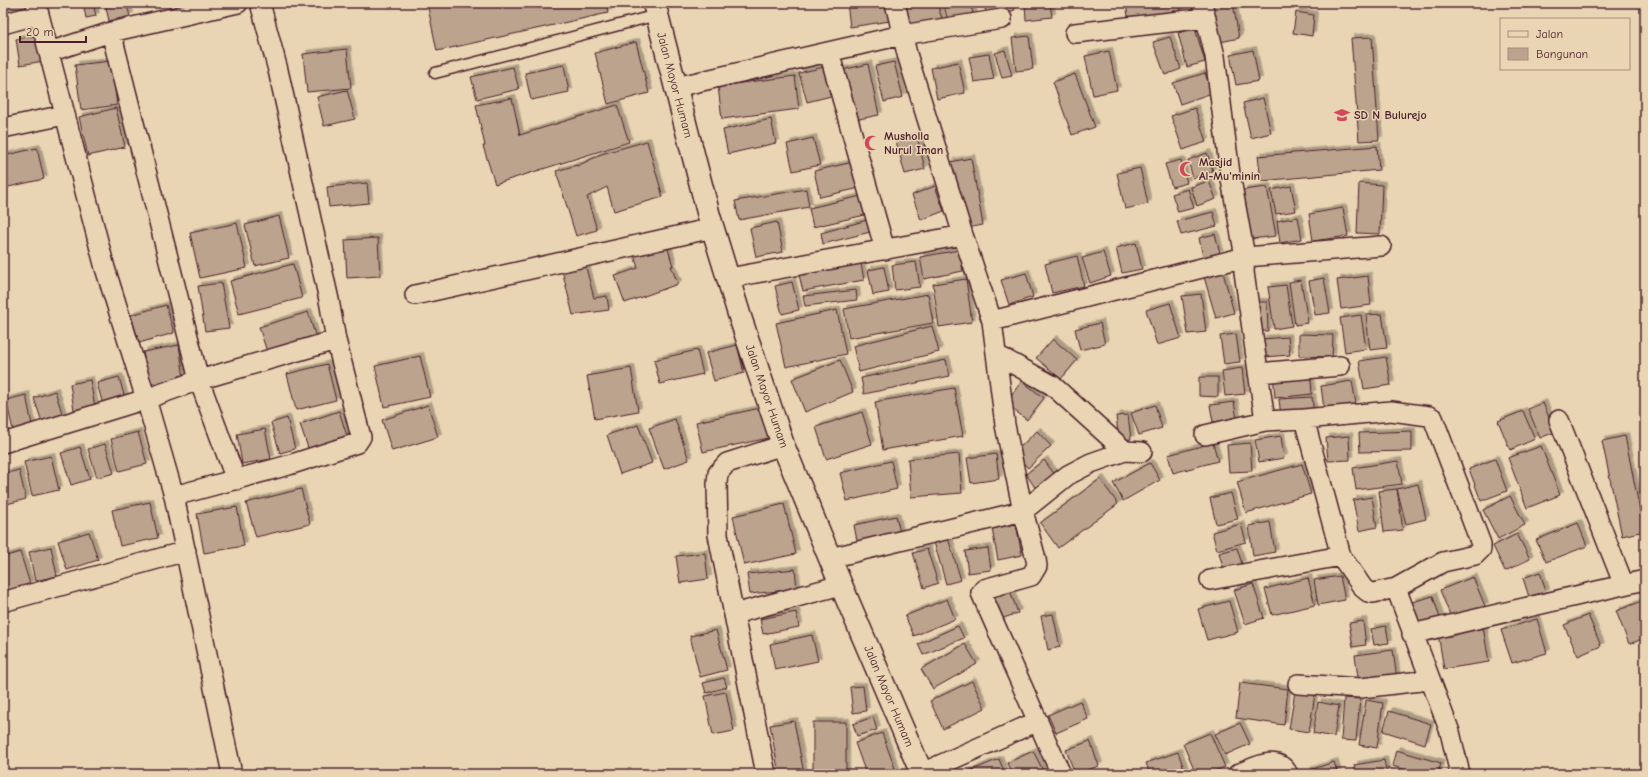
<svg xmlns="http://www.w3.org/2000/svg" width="1648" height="777" font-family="'Comic Neue',sans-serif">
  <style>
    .building { fill: #bca38d; stroke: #4a1f2b; filter: url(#shadow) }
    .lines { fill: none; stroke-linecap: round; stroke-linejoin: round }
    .service-casing { stroke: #4a1f2b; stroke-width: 13 }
    .minor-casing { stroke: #4a1f2b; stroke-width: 22 }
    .secondary-casing { stroke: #4a1f2b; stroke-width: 25 }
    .service { stroke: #e9d5b3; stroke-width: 10 }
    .minor { stroke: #e9d5b3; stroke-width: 19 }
    .secondary { stroke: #e9d5b3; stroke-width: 22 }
    .labels { text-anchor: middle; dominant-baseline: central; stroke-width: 3; stroke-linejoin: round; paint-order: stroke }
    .street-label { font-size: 12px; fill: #4a1f2b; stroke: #e9d5b3 }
    .poi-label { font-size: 12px; font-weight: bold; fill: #4a1f2b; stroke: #e9d5b3; text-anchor: start }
  </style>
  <defs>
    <filter id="shadow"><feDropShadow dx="3.5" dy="-3.5" stdDeviation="0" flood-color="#0004"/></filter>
  </defs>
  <rect width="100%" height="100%" fill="#e9d5b3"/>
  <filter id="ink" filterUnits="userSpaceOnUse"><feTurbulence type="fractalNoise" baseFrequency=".025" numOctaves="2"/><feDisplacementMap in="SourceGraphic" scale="8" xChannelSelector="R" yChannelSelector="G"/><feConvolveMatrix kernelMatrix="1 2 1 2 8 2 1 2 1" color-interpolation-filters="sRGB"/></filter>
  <g filter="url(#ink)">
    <path class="building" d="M 3,3 L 27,3 L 30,11 L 3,20 Z
      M 83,3 L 93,3 L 96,16 L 86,18 Z
      M 105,3 L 126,3 L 130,16 L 109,21 Z
      M 343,3 L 362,3 L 344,7 Z
      M 427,3 L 606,3 L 608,13 L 437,51 Z
      M 847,3 L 887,3 L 890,21 L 850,27 Z
      M 912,3 L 937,3 L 943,22 L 912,32 L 903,6 Z
      M 943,3 L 970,3 L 975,20 L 950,27 Z
      M 983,3 L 1012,3 L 1015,10 L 988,18 Z
      M 1025,3 L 1050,3 L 1052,17 L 1026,20 Z
      M 1126,3 L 1180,3 L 1181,16 L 1129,23 Z
      M 1208,3 L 1233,3 L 1239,38 L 1216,43 Z
      M 1296,12 L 1314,15 L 1312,36 L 1293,33 Z
      M 1195,28 L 1205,62 L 1187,67 L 1178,33 Z
      M 40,35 L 44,61 L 20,65 L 16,39 Z
      M 1029,36 L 1033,69 L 1016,71 L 1012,38 Z
      M 1170,37 L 1181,69 L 1165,75 L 1153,42 Z
      M 1372,37 L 1379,140 L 1359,141 L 1351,38 Z
      M 636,42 L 649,93 L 608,104 L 595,53 Z
      M 347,49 L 351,88 L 307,92 L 303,54 Z
      M 1005,50 L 1012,76 L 1002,78 L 995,53 Z
      M 1253,50 L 1259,81 L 1236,85 L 1230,55 Z
      M 1109,51 L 1117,90 L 1093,95 L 1085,56 Z
      M 989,54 L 994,79 L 974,82 L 969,57 Z
      M 111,61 L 117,105 L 81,110 L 75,65 Z
      M 894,62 L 903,97 L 884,102 L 875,66 Z
      M 958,62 L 965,93 L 937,99 L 931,68 Z
      M 868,64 L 879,115 L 854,120 L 842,70 Z
      M 564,65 L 569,92 L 531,100 L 525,73 Z
      M 513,67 L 519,89 L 477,99 L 471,77 Z
      M 824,67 L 831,96 L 807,102 L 799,73 Z
      M 1205,73 L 1212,93 L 1180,104 L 1173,83 Z
      M 1075,74 L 1095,127 L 1072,135 L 1053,82 Z
      M 795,76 L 799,109 L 722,119 L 718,86 Z
      M 347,90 L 355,119 L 324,126 L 317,97 Z
      M 512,98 L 520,135 L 617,105 L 629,142 L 495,184 L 483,146 L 485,146 L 476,105 Z
      M 1263,98 L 1271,133 L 1251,138 L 1243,103 Z
      M 116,108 L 125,147 L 88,156 L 79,117 Z
      M 1195,108 L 1206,142 L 1183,150 L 1171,116 Z
      M 771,119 L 776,143 L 728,154 L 723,130 Z
      M 917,136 L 925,169 L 905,174 L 896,141 Z
      M 813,138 L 820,165 L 793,171 L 787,144 Z
      M 647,141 L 663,197 L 614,211 L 607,187 L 587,197 L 597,230 L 576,236 L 556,171 L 577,165 L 577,166 L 598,156 L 598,155 Z
      M 1377,146 L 1379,170 L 1261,181 L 1258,156 Z
      M 37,148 L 44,179 L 4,188 L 3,182 L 3,156 Z
      M 1207,153 L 1213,171 L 1193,178 L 1188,160 Z
      M 971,158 L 983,225 L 962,229 L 950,162 Z
      M 1181,160 L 1187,183 L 1172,187 L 1165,164 Z
      M 853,162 L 860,188 L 820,197 L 814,171 Z
      M 1140,168 L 1148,204 L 1125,209 L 1117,173 Z
      M 1209,181 L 1216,199 L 1197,206 L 1191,187 Z
      M 367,183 L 369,203 L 329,207 L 327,187 Z
      M 1359,183 L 1382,185 L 1380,234 L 1357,233 Z
      M 935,186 L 944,211 L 921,220 L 912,195 Z
      M 1291,186 L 1296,211 L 1276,214 L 1271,190 Z
      M 1267,187 L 1276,236 L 1252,239 L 1243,190 Z
      M 806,189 L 809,207 L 739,220 L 735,201 Z
      M 1188,189 L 1194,208 L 1178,212 L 1172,194 Z
      M 861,196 L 865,215 L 813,227 L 809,208 Z
      M 1343,208 L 1348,236 L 1313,241 L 1309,214 Z
      M 1213,212 L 1217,226 L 1181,235 L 1177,221 Z
      M 279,216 L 289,258 L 255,266 L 245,225 Z
      M 1298,217 L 1302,239 L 1280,243 L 1277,221 Z
      M 871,219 L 874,231 L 823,244 L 821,233 Z
      M 777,222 L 783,252 L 756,257 L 750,228 Z
      M 237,223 L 247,268 L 200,278 L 190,233 Z
      M 1215,234 L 1220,253 L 1203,257 L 1199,238 Z
      M 378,238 L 380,276 L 347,278 L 345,240 Z
      M 666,242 L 673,266 L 671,266 L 678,284 L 625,303 L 615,276 L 638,268 L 633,252 Z
      M 1136,243 L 1142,269 L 1122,273 L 1116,248 Z
      M 959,250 L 963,271 L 924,279 L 920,257 Z
      M 1103,252 L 1111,276 L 1090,283 L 1082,258 Z
      M 1077,256 L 1084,286 L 1052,293 L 1045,264 Z
      M 584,260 L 594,298 L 607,296 L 609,310 L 573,315 L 561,266 Z
      M 916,262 L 920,287 L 895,290 L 892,265 Z
      M 293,264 L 302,298 L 239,314 L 230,281 Z
      M 861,264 L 864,280 L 803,291 L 799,275 Z
      M 884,267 L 889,292 L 873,295 L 868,270 Z
      M 1223,272 L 1234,313 L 1216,318 L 1204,277 Z
      M 1026,273 L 1033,297 L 1009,305 L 1001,280 Z
      M 1368,276 L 1371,305 L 1341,309 L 1337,280 Z
      M 1324,278 L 1330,313 L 1315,315 L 1309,281 Z
      M 966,279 L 972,322 L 939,327 L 933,284 Z
      M 1301,280 L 1308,323 L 1295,325 L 1289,282 Z
      M 792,282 L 799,310 L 782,314 L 775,286 Z
      M 221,283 L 229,328 L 205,331 L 198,286 Z
      M 1286,285 L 1292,326 L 1274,329 L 1268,287 Z
      M 856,290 L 857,300 L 805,306 L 803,296 Z
      M 928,294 L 933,323 L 849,338 L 844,309 Z
      M 1201,294 L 1206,332 L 1188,334 L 1182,296 Z
      M 1252,302 L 1267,302 L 1268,331 L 1253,331 Z
      M 1170,303 L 1181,338 L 1157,345 L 1146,310 Z
      M 166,305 L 174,333 L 139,343 L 131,315 Z
      M 837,310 L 846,354 L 786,367 L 776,323 Z
      M 308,312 L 316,338 L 267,352 L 259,327 Z
      M 1382,314 L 1387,348 L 1370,350 L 1366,315 Z
      M 1361,315 L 1366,349 L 1345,352 L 1340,318 Z
      M 1100,323 L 1105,344 L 1080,350 L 1075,329 Z
      M 932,326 L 939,352 L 859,372 L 853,346 Z
      M 1236,334 L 1240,362 L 1224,364 L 1220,336 Z
      M 1299,334 L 1333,335 L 1332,357 L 1299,356 Z
      M 1288,337 L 1290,355 L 1264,357 L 1262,339 Z
      M 1053,339 L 1077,360 L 1061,379 L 1036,358 Z
      M 179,345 L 184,378 L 149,384 L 143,352 Z
      M 737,345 L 744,373 L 714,381 L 706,353 Z
      M 697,350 L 703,374 L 660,384 L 654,360 Z
      M 420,356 L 430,397 L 384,407 L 375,366 Z
      M 1386,357 L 1391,385 L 1364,389 L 1359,361 Z
      M 840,360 L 853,392 L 805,412 L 792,379 Z
      M 946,360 L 950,376 L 864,394 L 861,378 Z
      M 327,364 L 336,400 L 296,410 L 287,374 Z
      M 631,368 L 638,411 L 595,419 L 587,376 Z
      M 1242,368 L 1245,394 L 1225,396 L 1222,371 Z
      M 1310,369 L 1312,394 L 1275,398 L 1273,373 Z
      M 119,377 L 125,399 L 103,405 L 97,383 Z
      M 1199,377 L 1218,377 L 1218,397 L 1199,396 Z
      M 90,380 L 95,407 L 74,410 L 70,384 Z
      M 1022,381 L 1044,398 L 1027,420 L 1005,403 Z
      M 1352,381 L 1356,404 L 1324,409 L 1321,386 Z
      M 954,388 L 963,436 L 883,450 L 875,402 Z
      M 55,391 L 64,419 L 43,425 L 34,398 Z
      M 26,395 L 32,425 L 13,430 L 6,400 Z
      M 1312,397 L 1314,415 L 1281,417 L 1279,399 Z
      M 1234,402 L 1237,419 L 1213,422 L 1210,405 Z
      M 1543,403 L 1555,432 L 1540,438 L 1528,409 Z
      M 428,405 L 438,437 L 392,451 L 382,420 Z
      M 1155,405 L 1162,428 L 1139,435 L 1131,413 Z
      M 765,407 L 773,437 L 703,452 L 696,422 Z
      M 339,411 L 348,439 L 309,451 L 300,424 Z
      M 1523,411 L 1535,439 L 1510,450 L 1498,421 Z
      M 862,412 L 872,444 L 826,459 L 816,427 Z
      M 1128,415 L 1131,439 L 1119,441 L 1116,416 Z
      M 287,418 L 295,449 L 280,453 L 271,423 Z
      M 675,419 L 689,460 L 664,469 L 649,428 Z
      M 638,425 L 652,463 L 620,474 L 607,435 Z
      M 265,429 L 271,459 L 242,464 L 237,434 Z
      M 1037,431 L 1051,446 L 1028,468 L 1014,453 Z
      M 1412,431 L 1412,451 L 1360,452 L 1359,433 Z
      M 138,432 L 147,464 L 119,471 L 111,439 Z
      M 1281,436 L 1284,458 L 1259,462 L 1255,440 Z
      M 1349,436 L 1350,460 L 1328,461 L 1326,438 Z
      M 1625,436 L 1644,531 L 1622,536 L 1602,441 Z
      M 1213,443 L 1218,461 L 1173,473 L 1168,455 Z
      M 1250,443 L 1252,471 L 1229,472 L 1227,445 Z
      M 105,444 L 114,473 L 97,478 L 88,449 Z
      M 1541,446 L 1560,495 L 1527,508 L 1508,458 Z
      M 80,447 L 90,479 L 71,485 L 61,453 Z
      M 959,454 L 962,493 L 911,497 L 908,459 Z
      M 996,454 L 999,479 L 971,483 L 967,458 Z
      M 51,456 L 59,490 L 32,496 L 24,462 Z
      M 1495,459 L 1507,491 L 1481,501 L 1469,469 Z
      M 1044,460 L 1055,475 L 1036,489 L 1026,474 Z
      M 891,461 L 897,489 L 847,501 L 840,473 Z
      M 1398,461 L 1402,484 L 1356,490 L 1353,468 Z
      M 1150,463 L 1160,480 L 1123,501 L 1113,483 Z
      M 1302,464 L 1311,494 L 1246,513 L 1237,482 Z
      M 19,470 L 26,499 L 3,505 L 3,474 Z
      M 1100,479 L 1118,504 L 1058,548 L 1040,523 Z
      M 1418,484 L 1426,519 L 1406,524 L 1397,489 Z
      M 301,489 L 310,524 L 256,537 L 246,503 Z
      M 1397,489 L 1403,530 L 1384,532 L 1379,491 Z
      M 1231,493 L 1238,519 L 1216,524 L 1210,498 Z
      M 1510,496 L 1525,525 L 1498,539 L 1483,510 Z
      M 1372,497 L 1377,527 L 1359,531 L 1353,500 Z
      M 150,502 L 158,538 L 120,546 L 112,510 Z
      M 784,504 L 796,554 L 744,565 L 733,516 Z
      M 237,507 L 244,546 L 204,553 L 197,514 Z
      M 896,516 L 901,537 L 858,546 L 854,525 Z
      M 1270,522 L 1275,552 L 1253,556 L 1249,526 Z
      M 1578,523 L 1587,546 L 1546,562 L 1536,540 Z
      M 1016,524 L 1022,555 L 998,560 L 992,529 Z
      M 1241,524 L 1246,542 L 1217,550 L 1212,532 Z
      M 89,532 L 98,560 L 67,570 L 58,541 Z
      M 1517,534 L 1530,559 L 1505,571 L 1493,546 Z
      M 948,538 L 961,580 L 946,584 L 934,542 Z
      M 51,547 L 57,576 L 35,581 L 29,552 Z
      M 988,548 L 991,570 L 968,573 L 965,551 Z
      M 1237,548 L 1242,564 L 1224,570 L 1219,553 Z
      M 927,549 L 938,583 L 924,588 L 913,553 Z
      M 20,552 L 30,584 L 3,592 L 3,557 Z
      M 705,553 L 708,579 L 680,583 L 676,556 Z
      M 795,569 L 797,589 L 750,594 L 747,574 Z
      M 1540,572 L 1546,592 L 1529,597 L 1523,578 Z
      M 1340,576 L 1345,600 L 1318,605 L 1314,580 Z
      M 1473,577 L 1485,606 L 1452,620 L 1440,590 Z
      M 1308,578 L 1315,605 L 1272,615 L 1265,589 Z
      M 1253,584 L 1264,618 L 1245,624 L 1234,590 Z
      M 1009,588 L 1018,613 L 995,621 L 986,596 Z
      M 1433,596 L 1440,618 L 1419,624 L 1412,602 Z
      M 947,599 L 955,619 L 914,636 L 905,616 Z
      M 1645,600 L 1645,638 L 1629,644 L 1616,611 Z
      M 1229,601 L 1238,632 L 1207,640 L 1198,609 Z
      M 796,612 L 799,627 L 763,634 L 760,619 Z
      M 1053,614 L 1060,647 L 1048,650 L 1041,616 Z
      M 1588,615 L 1601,646 L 1578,656 L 1564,625 Z
      M 1537,619 L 1547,653 L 1512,663 L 1501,630 Z
      M 1363,621 L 1366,645 L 1353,647 L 1349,623 Z
      M 958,626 L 964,638 L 923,655 L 918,644 Z
      M 1386,626 L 1389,643 L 1374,645 L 1371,629 Z
      M 1483,627 L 1489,662 L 1444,669 L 1438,634 Z
      M 716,630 L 727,670 L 700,677 L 690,636 Z
      M 812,635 L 818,661 L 775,670 L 770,644 Z
      M 965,644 L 977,664 L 933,689 L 921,669 Z
      M 1393,650 L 1397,680 L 1359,685 L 1355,655 Z
      M 724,678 L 727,687 L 706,693 L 703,683 Z
      M 972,681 L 985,708 L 943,729 L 930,701 Z
      M 1240,683 L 1288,689 L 1284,725 L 1236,718 Z
      M 863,686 L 866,711 L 853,713 L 850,687 Z
      M 1295,691 L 1315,694 L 1309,732 L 1289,729 Z
      M 726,692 L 734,731 L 713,735 L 705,696 Z
      M 1344,698 L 1360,699 L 1356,741 L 1341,740 Z
      M 1366,700 L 1383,703 L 1377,748 L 1359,745 Z
      M 1080,701 L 1088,719 L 1056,733 L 1048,715 Z
      M 1318,702 L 1339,706 L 1334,737 L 1313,733 Z
      M 1389,711 L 1431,724 L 1425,744 L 1383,731 Z
      M 873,717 L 877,730 L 857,736 L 853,724 Z
      M 794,721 L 804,774 L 779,774 L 770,725 Z
      M 813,722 L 846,722 L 846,774 L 813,774 Z
      M 1240,723 L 1250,744 L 1225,755 L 1215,734 Z
      M 882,733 L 897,774 L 866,774 L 855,743 Z
      M 1210,733 L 1225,767 L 1207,774 L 1196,774 L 1183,744 Z
      M 1090,741 L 1099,766 L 1075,774 L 1066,750 Z
      M 1396,750 L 1441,763 L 1438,774 L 1422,774 L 1392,766 Z
      M 1033,751 L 1045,774 L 1012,774 L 1007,763 Z
      M 1178,752 L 1186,774 L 1150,774 L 1146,763 Z
      M 999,759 L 1005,774 L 966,774 L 965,773 Z
      M 1384,760 L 1387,774 L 1356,774 L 1354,765 Z
      M 1334,762 L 1338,774 L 1308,774 L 1307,771 Z"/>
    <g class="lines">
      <defs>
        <path id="service" d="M 435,73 L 657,15"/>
        <path id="minor" d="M 36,3 L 105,268 L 146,399 L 174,496
          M 895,3 L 907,54 L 963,235 L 992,321 L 1005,425 L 1023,511 L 1036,559 L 1037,566 L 1031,576 L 984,589 L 981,593 L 1061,774
          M 1202,3 L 1215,56 L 1230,174 L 1245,257 L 1244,272 L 1265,421 L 1304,419 L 1341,556 L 1363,588 L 1368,592 L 1373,593 L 1396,588 L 1450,732 L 1460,774
          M 3,24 L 39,14
          M 111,32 L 199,380 L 236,480
          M 1075,33 L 1206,18
          M 49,52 L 111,32 L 238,3
          M 829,52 L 885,250
          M 676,87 L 902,35 L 1002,19
          M 3,128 L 64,115
          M 729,278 L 963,235
          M 415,295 L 713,228
          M 992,321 L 1245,257 L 1381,246
          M 997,355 L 1052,385 L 1125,451
          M 1258,373 L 1340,366
          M 1304,419 L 1391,411 L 1429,416 L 1433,418 L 1481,544 L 1481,549 L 1475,555 L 1443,562 L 1396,588
          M 1205,435 L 1265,421
          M 3,443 L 146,399 L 199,380 L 336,340
          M 830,558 L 1023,511 L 1068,475 L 1091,463 L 1125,451 L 1142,452
          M 1210,580 L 1341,556
          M 1623,585 L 1645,580
          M 6,601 L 186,551
          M 734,614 L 841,585
          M 1412,634 L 1623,585 L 1620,575 L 1559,420
          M 1298,684 L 1361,688 L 1429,680
          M 922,773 L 1038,721
          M 232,774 L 174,496 L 289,465 L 351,445 L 357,443 L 361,437 L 336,340 L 329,300 L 278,70 L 260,3
          M 766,774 L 718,535 L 717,483 L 718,473 L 727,463 L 783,445
          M 1238,774 C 1254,768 1277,753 1288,774"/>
        <path id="secondary" d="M 654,3 L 709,216 L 739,314 L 783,445 L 841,585 L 922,774"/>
      </defs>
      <use href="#service" class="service-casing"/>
      <use href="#minor" class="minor-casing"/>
      <use href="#secondary" class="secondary-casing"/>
      <use href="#service" class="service"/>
      <use href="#minor" class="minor"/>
      <use href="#secondary" class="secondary"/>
    </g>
  </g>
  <defs>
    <symbol id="school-bare" viewBox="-9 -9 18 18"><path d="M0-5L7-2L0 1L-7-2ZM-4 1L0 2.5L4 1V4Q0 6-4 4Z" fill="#d1495b" stroke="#e9d5b3" stroke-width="2.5" paint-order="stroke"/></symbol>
    <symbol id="mosque-bare" viewBox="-9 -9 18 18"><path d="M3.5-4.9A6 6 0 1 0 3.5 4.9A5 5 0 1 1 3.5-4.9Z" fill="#d1495b" stroke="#e9d5b3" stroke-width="2.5" paint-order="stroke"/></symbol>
  </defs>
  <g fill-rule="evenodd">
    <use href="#school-bare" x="1331" y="104" width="22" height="22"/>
    <use href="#mosque-bare" x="861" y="132" width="22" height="22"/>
    <use href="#mosque-bare" x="1176" y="158" width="22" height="22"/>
  </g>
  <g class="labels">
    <g class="street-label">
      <text transform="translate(675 85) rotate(75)">Jalan Mayor Humam</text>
      <text transform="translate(767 396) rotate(71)">Jalan Mayor Humam</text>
      <text transform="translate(889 696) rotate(67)">Jalan Mayor Humam</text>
    </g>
    <g class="poi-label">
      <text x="1354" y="115">SD N Bulurejo</text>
      <text x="884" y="136">Musholla<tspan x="884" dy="14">Nurul Iman</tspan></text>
      <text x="1199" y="162">Masjid<tspan x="1199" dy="14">Al-Mu'minin</tspan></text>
    </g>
  </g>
  <rect width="1648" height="777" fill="none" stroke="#e9d5b3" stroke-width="16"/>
  <rect x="8" y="8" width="1632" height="761" fill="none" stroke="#4a1f2b" stroke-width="1.5" filter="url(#ink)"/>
  <rect x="1500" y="18" width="130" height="52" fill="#e9d5b3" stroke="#a98c7d"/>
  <rect x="1508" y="31" width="20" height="6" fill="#e9d5b3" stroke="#a98c7d"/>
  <text x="1536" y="38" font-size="12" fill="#4a1f2b">Jalan</text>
  <rect x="1508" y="48" width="20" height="12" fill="#bca38d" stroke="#a98c7d"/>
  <text x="1536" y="58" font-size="12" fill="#4a1f2b">Bangunan</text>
  <path d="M20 36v6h66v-6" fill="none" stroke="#4a1f2b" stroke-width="2"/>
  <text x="26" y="36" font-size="12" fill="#4a1f2b" stroke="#e9d5b3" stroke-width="3" paint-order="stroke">20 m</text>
</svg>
